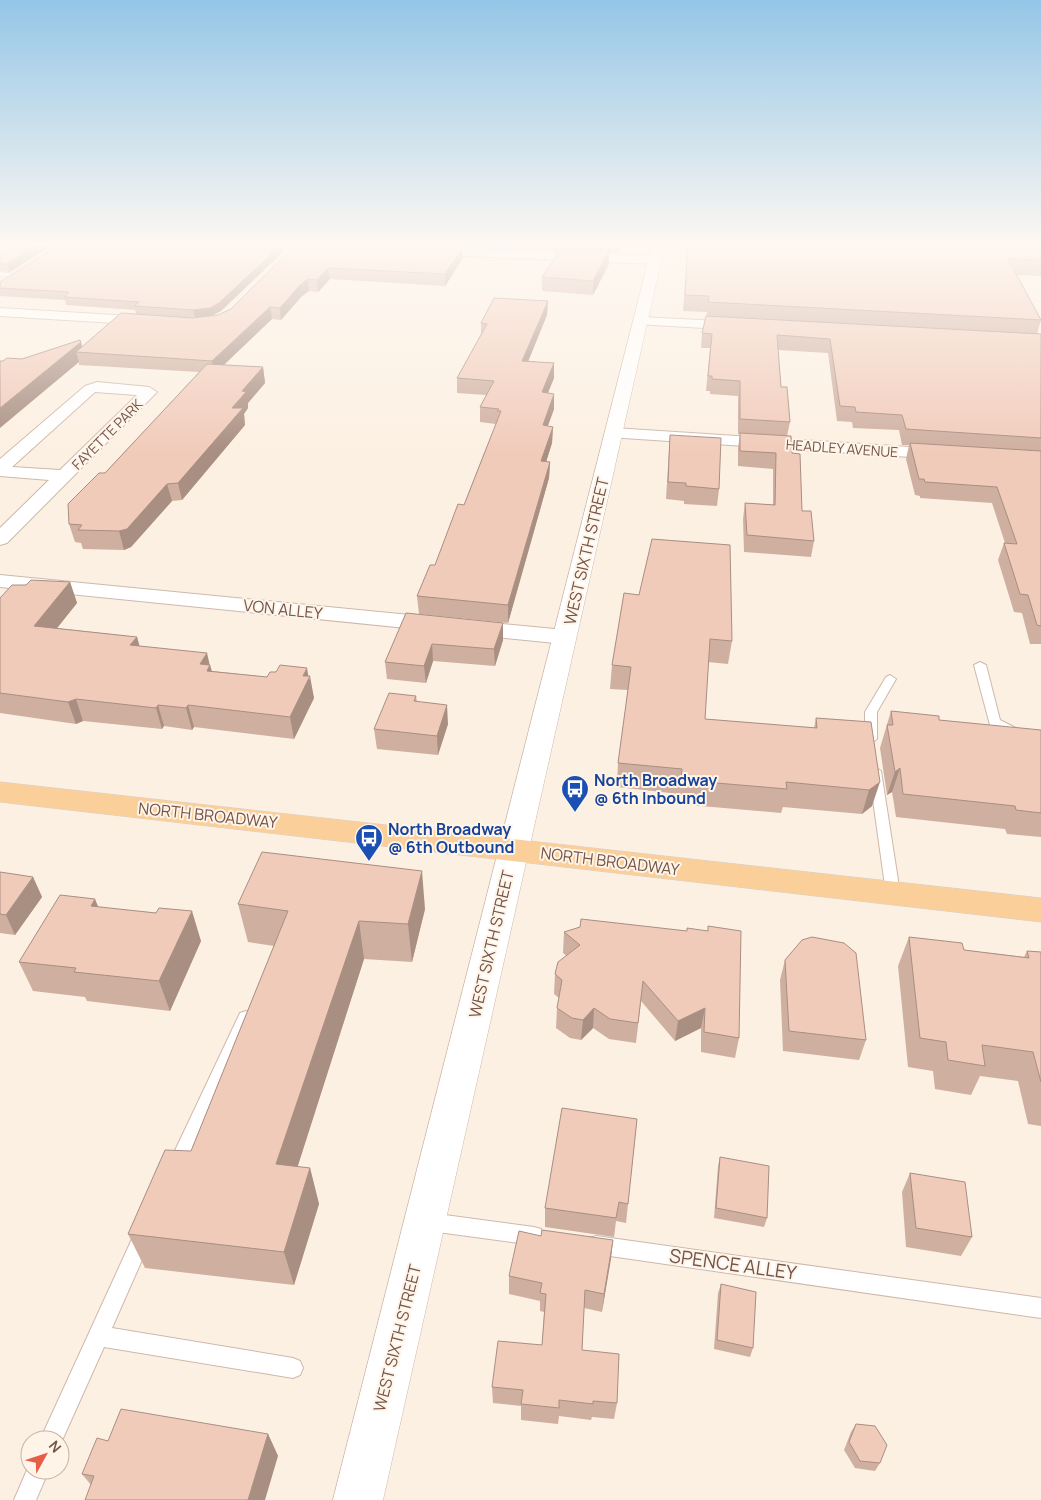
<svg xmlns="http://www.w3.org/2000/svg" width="1041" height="1500" font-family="Manrope,sans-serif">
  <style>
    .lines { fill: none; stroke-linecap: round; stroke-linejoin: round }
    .service-casing { stroke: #cfb8ac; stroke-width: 2 }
    .minor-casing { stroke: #cfb8ac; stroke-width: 2 }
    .tertiary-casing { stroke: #cfb8ac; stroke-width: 1 }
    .primary-casing { stroke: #d8cfcc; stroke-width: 1 }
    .service { fill: #fff; fill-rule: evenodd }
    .minor { fill: #fff; fill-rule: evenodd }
    .tertiary { fill: #fff; fill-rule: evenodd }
    .primary { fill: #facf9a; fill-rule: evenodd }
    .wall { fill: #cfafa0 }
    .shaded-wall { fill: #a98e82 }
    .building { fill: #f1cbba; stroke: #a98e82 }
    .labels { text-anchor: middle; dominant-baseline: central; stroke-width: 4; stroke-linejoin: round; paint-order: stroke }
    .far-street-label { font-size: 14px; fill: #735449; stroke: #fff4e8 }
    .street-label { font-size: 16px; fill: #735449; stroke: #fff4e8 }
    .transit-label { font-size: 16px; font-weight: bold; fill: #164399; stroke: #fff4e8; text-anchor: start }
    .near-street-label { font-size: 19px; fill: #735449; stroke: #fff4e8 }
  </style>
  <rect width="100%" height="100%" fill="#fcf0e2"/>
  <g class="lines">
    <defs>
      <path id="service" d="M 0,272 L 20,275 L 17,277 L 0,276 Z
        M 980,662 L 986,665 L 1000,720 L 1041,741 L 1041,750 L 990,725 L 974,665 Z
        M 890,675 L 896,679 L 877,712 L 877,739 L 871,743 L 867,742 L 865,739 L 865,712 L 886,677 Z
        M 875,767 L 881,771 L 900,893 L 898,897 L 893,898 L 888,897 L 886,893 L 869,771 Z
        M 246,1011 L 252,1013 L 254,1018 L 183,1171 L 177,1173 L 171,1171 L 168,1165 L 171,1159 L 240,1013 Z
        M 430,1213 L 534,1227 L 541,1229 L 543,1236 L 541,1243 L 534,1245 L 430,1231 L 423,1228 L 421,1222 L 423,1216 Z
        M 144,1226 L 151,1228 L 153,1235 L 112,1328 L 293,1358 L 300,1361 L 303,1368 L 300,1375 L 293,1378 L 104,1347 L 60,1445 L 60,1440 L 40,1440 L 137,1228 Z
        M 596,1236 L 1041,1298 L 1041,1318 L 596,1254 L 589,1252 L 586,1245 L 589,1238 Z
        M 30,1463 L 30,1470 L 49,1470 L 36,1500 L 14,1500 Z"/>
      <path id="minor" d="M 200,243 C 219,243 326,240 334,248 L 328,252 L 206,246 Z
        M 428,247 L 655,256 L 661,260 L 655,264 L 424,254 L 424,248 Z
        M 0,308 L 147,317 L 154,321 L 147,325 L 0,316 Z
        M 641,317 L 738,322 L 745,326 L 738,330 L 636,324 L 634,321 Z
        M 97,382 L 149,387 L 157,392 L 7,543 L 0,545 L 0,528 L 49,480 L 0,476 L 0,459 L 85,386 ZM 95,392 L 137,395 L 60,470 L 12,467 Z
        M 614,428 L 941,449 L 947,450 L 950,454 L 947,458 L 941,459 L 608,437 L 606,433 L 608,429 Z
        M 0,575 L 565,630 L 573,632 L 576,637 L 573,642 L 565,644 L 0,587 Z"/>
      <path id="tertiary" d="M 653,243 L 665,243 L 383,1500 L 333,1500 Z"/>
      <path id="primary" d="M 0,782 L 1041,898 L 1041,922 L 0,802 Z"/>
    </defs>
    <use href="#service" class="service-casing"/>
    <use href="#minor" class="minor-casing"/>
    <use href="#tertiary" class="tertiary-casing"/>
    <use href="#primary" class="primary-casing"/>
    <use href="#service" class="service"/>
    <use href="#minor" class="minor"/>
    <use href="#tertiary" class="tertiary"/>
    <use href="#primary" class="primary"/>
  </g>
  <path class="wall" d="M 0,243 L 55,243 L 10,272 L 0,271 Z
    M 297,243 L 463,258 L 445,286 L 330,279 L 318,292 L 309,291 L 301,297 L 281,320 L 272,319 L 224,365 L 263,367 L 265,383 L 248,403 L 248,408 L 244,414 L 245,425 L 182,500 L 172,501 L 131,547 L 124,550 L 83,549 L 81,543 L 75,542 L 69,524 L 105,473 L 199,372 L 79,365 L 79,362 L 3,361 L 22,359 L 81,342 L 82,347 L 136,314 L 135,310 L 66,305 L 65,300 L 0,296 L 0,282 L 282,244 L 283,252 L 221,311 L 213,315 L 218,315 L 231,309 Z
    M 350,243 L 622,243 L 620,253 L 609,252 L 609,264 L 593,295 L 542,291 L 542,277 L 555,258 L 556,250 Z
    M 688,243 L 1041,243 L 1041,276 L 1017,275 L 1041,320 L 1037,334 L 1041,334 L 1041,644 L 1030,644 L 1022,613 L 1014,612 L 998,560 L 1004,543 L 1005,543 L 992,503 L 920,498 L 920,496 L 915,495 L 906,459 L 909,445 L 902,445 L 899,430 L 853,428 L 852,422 L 837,421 L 828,353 L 778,350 L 781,387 L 790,422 L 787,436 L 792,453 L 802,511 L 814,541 L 811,557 L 744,552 L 743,519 L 745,503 L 773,505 L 773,469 L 738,466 L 738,448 L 740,434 L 738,434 L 738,396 L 710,394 L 710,391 L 706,391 L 710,348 L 701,348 L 702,333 L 707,312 L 683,311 Z
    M 548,301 L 547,315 L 528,362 L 554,363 L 554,378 L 548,393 L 554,409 L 548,426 L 553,427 L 552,443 L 546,462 L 550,462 L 549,478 L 508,623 L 419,614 L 417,596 L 435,565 L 464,505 L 496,424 L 480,422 L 480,407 L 486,395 L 457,393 L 457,378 L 481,335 L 481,323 Z
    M 670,435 L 719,489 L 717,506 L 684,504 L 684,501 L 666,499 Z
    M 70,582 L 77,603 L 57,628 L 137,637 L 139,646 L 210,665 L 212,671 L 267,677 L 308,676 L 314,698 L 294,739 L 194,727 L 192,730 L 164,726 L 162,729 L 83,721 L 76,724 L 0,713 L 0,598 L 26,585 Z
    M 624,593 L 732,641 L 728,664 L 708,662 L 705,719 L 814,728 L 816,718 L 871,722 L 872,806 L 862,814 L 783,807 L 781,813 L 678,804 L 679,794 L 617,787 L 618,763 L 628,690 L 610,689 L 612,665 Z
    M 406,613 L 503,640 L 495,666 L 433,661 L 426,683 L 387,679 L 385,662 Z
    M 416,696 L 417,702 L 448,724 L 438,755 L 377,749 L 374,729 Z
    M 891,711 L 939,720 L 1041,730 L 1041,837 L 1007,834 L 1005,829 L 896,817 L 892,792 L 887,795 L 880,748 Z
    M 0,872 L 33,877 L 42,897 L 15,935 L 0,933 Z
    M 238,904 L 425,909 L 412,962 L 364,959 L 297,1167 L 310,1168 L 319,1204 L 294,1285 L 145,1268 L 128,1234 L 191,1151 L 274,946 L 248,942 Z
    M 98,907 L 201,941 L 170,1011 L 87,1001 L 85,997 L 33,991 L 19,962 Z
    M 687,931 L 739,1038 L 735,1058 L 701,1052 L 701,1028 L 675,1041 L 641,1001 L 636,1043 L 609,1039 L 593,1028 L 581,1040 L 570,1038 L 556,1028 L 557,1008 L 559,998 L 554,994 L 555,974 L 567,956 L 563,953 L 564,932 Z
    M 909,937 L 964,950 L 1024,957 L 1027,951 L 1041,952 L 1041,1126 L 1028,1124 L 1018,1081 L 980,1076 L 971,1095 L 935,1089 L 933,1071 L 908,1067 L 898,966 Z
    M 785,960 L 866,1040 L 859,1060 L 783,1051 L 780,980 Z
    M 637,1119 L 626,1223 L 616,1221 L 614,1237 L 545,1227 L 545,1208 Z
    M 720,1157 L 767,1218 L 764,1227 L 714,1218 L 718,1166 Z
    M 910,1173 L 972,1237 L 961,1256 L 906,1247 L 902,1192 Z
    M 541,1236 L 613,1240 L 602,1312 L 584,1308 L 582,1350 L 617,1403 L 614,1419 L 592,1417 L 591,1420 L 559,1416 L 558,1424 L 521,1420 L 521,1406 L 493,1403 L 492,1387 L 542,1345 L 544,1312 L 540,1311 L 540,1301 L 509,1294 L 509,1276 Z
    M 721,1284 L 753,1348 L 750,1357 L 714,1349 L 718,1293 Z
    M 856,1424 L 880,1463 L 875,1471 L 855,1468 L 844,1450 L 851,1432 Z
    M 268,1434 L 278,1456 L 91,1485 L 82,1474 L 108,1441 Z"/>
  <path class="shaded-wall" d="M 40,243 L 55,243 L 10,272 L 7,264 Z
    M 282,244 L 283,252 L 221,311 L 211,316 L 195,318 L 193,310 Z
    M 463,247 L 463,258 L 445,286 L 445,274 Z
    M 609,251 L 609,264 L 593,295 L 593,281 Z
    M 328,268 L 330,279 L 318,292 L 317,280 Z
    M 308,279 L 309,291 L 301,297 L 281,320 L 280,308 L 299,286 Z
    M 548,301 L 547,315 L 522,376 L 522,361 Z
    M 270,307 L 272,319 L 215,373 L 212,361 Z
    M 81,342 L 84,353 L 76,352 L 79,362 L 0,428 L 0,408 Z
    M 554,363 L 554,378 L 542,407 L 542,392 Z
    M 263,367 L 265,383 L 248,403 L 248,408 L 244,414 L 245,425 L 182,500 L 178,483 L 232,408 L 242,391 Z
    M 554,394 L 554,409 L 542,441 L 543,425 Z
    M 553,427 L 552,443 L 541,478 L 541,461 Z
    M 550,462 L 549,478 L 508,623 L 508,605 Z
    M 167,484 L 172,501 L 131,547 L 124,550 L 119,531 Z
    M 70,582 L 77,603 L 42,647 L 34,626 Z
    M 503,623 L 503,640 L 495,666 L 494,649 Z
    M 137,637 L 143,658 L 130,645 Z
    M 432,644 L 433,661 L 426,683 L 424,666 Z
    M 207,653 L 210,666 L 210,665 L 215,686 L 200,664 Z
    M 307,668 L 309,680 L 310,676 L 314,698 L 294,739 L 290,717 L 303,676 Z
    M 76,699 L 83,721 L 76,724 L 68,702 Z
    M 158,705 L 164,726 L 162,729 L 156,708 Z
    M 188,705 L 194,727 L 192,730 L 186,708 Z
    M 447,705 L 448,724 L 438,755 L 437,736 Z
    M 900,768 L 892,792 L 887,795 L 895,772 Z
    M 880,782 L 872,806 L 862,814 L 869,790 Z
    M 422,871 L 425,909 L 412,962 L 408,924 Z
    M 33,877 L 42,897 L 15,935 L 6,915 Z
    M 95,899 L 107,928 L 91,906 Z
    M 192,911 L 201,941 L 170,1011 L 159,981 Z
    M 359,921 L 364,959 L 287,1200 L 276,1164 Z
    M 594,1008 L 593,1028 L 581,1040 L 583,1020 Z
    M 705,1008 L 701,1028 L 675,1041 L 678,1021 Z
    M 310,1168 L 319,1204 L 294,1285 L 284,1252 Z
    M 613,1240 L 611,1259 L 602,1312 L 604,1294 Z
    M 268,1434 L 278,1456 L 265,1500 L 248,1500 Z"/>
  <path class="building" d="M 0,243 L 40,243 L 7,264 L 0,263 Z
    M 62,243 L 262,243 L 282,244 L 219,303 L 210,308 L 193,310 L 134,306 L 139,302 L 64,297 L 69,292 L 0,288 L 0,282 Z
    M 297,243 L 350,243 L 463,247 L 445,274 L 328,268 L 317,280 L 308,279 L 299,286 L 280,308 L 270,307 L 212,361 L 76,352 L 121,313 L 193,318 L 218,315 L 231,309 Z
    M 562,243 L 620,243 L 620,245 Z
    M 688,243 L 1041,243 L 1041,260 L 1008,259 L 1041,320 L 708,302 L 709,296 L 685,295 Z
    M 557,249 L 609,251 L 593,281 L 542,277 L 559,252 L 555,251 Z
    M 494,298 L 548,301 L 522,361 L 554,363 L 542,392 L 554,394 L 543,425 L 553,427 L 541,461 L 550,462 L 508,605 L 417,596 L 430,565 L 435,565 L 458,504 L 464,505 L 501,411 L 497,411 L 499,409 L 480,407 L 494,381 L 457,378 L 487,324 L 481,323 Z
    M 706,316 L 1041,334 L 1041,438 L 906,429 L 902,415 L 856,412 L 855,407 L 840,406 L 830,339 L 777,335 L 781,387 L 787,387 L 790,422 L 740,419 L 740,381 L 712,379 L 712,376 L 708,376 L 712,334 L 702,333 Z
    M 80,340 L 81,342 L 0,408 L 0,361 L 3,361 L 7,358 L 22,359 Z
    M 207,364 L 263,367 L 242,391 L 246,392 L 232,408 L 243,408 L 178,483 L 167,484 L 127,529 L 119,531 L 78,530 L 82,525 L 69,524 L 68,504 L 99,473 L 105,473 Z
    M 740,433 L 791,436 L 792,453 L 800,454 L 802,511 L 811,511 L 814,541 L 747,535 L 745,503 L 775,505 L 776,453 L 740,451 Z
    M 670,435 L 721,438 L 719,489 L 686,486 L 686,483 L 668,482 Z
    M 910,443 L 1041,451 L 1041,626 L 1037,625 L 1028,595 L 1020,594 L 1004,543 L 1017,544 L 997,487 L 925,482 L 924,479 L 919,479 Z
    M 652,539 L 730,545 L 732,641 L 710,639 L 705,719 L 817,728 L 816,718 L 871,722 L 880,782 L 869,790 L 786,782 L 787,789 L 681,780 L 682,769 L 618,763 L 631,667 L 612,665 L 624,593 L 639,595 Z
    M 31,580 L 70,582 L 34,626 L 137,637 L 130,645 L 207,653 L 200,664 L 210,665 L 207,671 L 267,677 L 270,672 L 276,672 L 280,665 L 307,668 L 303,676 L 310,676 L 290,717 L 188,705 L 186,708 L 158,705 L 156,708 L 76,699 L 68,702 L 0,693 L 0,598 L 12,585 L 26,585 Z
    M 406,613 L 503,623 L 494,649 L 432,644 L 424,666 L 385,662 Z
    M 389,693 L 416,696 L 414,701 L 447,705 L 437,736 L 374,729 Z
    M 891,711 L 939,716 L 939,720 L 1041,730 L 1041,813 L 1016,810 L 1015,806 L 903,794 L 900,768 L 895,772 L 887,725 L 893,725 Z
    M 262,852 L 422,871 L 408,924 L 359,921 L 276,1164 L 310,1168 L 284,1252 L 128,1234 L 165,1150 L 191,1151 L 288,911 L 238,904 Z
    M 0,872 L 33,877 L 6,915 L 0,914 Z
    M 60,895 L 95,899 L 91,906 L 156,913 L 159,908 L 192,911 L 159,981 L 74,972 L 76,968 L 19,962 Z
    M 581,919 L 687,931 L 687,928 L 708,931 L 708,926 L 741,931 L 739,1038 L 704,1032 L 705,1008 L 678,1021 L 643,981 L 638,1023 L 610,1019 L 594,1008 L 583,1020 L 572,1018 L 557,1008 L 562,980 L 555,974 L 558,962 L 580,945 L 564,932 L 580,927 Z
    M 812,937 L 844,943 L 856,953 L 866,1040 L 789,1031 L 785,960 L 802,940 Z
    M 909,937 L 962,943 L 964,950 L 1029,958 L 1027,951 L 1041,952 L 1041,1082 L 1033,1052 L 982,1045 L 985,1066 L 948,1060 L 946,1042 L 920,1038 Z
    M 562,1108 L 637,1119 L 628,1204 L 619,1202 L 616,1218 L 545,1208 Z
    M 720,1157 L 769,1166 L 767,1218 L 716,1208 Z
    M 910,1173 L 965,1182 L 972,1237 L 916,1228 Z
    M 542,1230 L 613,1240 L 604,1294 L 585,1290 L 582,1350 L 619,1354 L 617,1403 L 593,1401 L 593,1404 L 559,1400 L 559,1408 L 521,1404 L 523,1390 L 492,1387 L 498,1341 L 542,1345 L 546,1294 L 540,1293 L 542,1283 L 509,1276 L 519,1231 L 541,1236 Z
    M 721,1284 L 756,1292 L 753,1348 L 717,1340 Z
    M 121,1409 L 268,1434 L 248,1500 L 85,1500 L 94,1476 L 82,1474 L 97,1438 L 108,1441 Z
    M 856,1424 L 875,1426 L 887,1445 L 880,1463 L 860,1461 L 849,1442 Z"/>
  <linearGradient id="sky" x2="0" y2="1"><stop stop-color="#94c6e7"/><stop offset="0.54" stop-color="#fef8f2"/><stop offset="1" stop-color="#fef8f2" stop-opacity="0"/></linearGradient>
  <rect width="1041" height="453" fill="url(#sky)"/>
  <defs>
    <symbol id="bus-pin" viewBox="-11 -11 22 30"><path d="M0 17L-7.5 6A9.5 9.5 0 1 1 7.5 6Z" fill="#1a4fb4" stroke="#fff4e8"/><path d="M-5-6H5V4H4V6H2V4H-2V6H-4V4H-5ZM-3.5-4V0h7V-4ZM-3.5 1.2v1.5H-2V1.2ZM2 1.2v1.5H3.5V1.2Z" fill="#fff"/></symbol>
  </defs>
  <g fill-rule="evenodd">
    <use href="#bus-pin" x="559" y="773" width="32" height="43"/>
    <use href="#bus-pin" x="353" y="822" width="32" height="43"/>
  </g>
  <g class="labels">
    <g class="far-street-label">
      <text transform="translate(107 434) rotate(-45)">FAYETTE PARK</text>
      <text transform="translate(842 448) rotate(4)">HEADLEY AVENUE</text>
    </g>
    <g class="street-label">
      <text transform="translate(586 551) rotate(-77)">WEST SIXTH STREET</text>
      <text transform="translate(283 609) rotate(6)">VON ALLEY</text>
      <text transform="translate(208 815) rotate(6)">NORTH BROADWAY</text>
      <text transform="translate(610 861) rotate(7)">NORTH BROADWAY</text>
      <text transform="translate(491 944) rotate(-77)">WEST SIXTH STREET</text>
      <text transform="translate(397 1338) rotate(-76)">WEST SIXTH STREET</text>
    </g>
    <g class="transit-label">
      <text x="594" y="780">North Broadway<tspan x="594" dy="18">@ 6th Inbound</tspan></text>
      <text x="388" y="829">North Broadway<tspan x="388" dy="18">@ 6th Outbound</tspan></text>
    </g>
    <g class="near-street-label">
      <text transform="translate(733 1264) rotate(8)">SPENCE ALLEY</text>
    </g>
  </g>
  <g transform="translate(45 1455) rotate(50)"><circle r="24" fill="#fff4e8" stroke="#c7b4a8"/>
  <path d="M0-4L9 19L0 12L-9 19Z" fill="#e55e48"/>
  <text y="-8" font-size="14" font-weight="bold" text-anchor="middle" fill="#735449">N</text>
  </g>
</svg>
